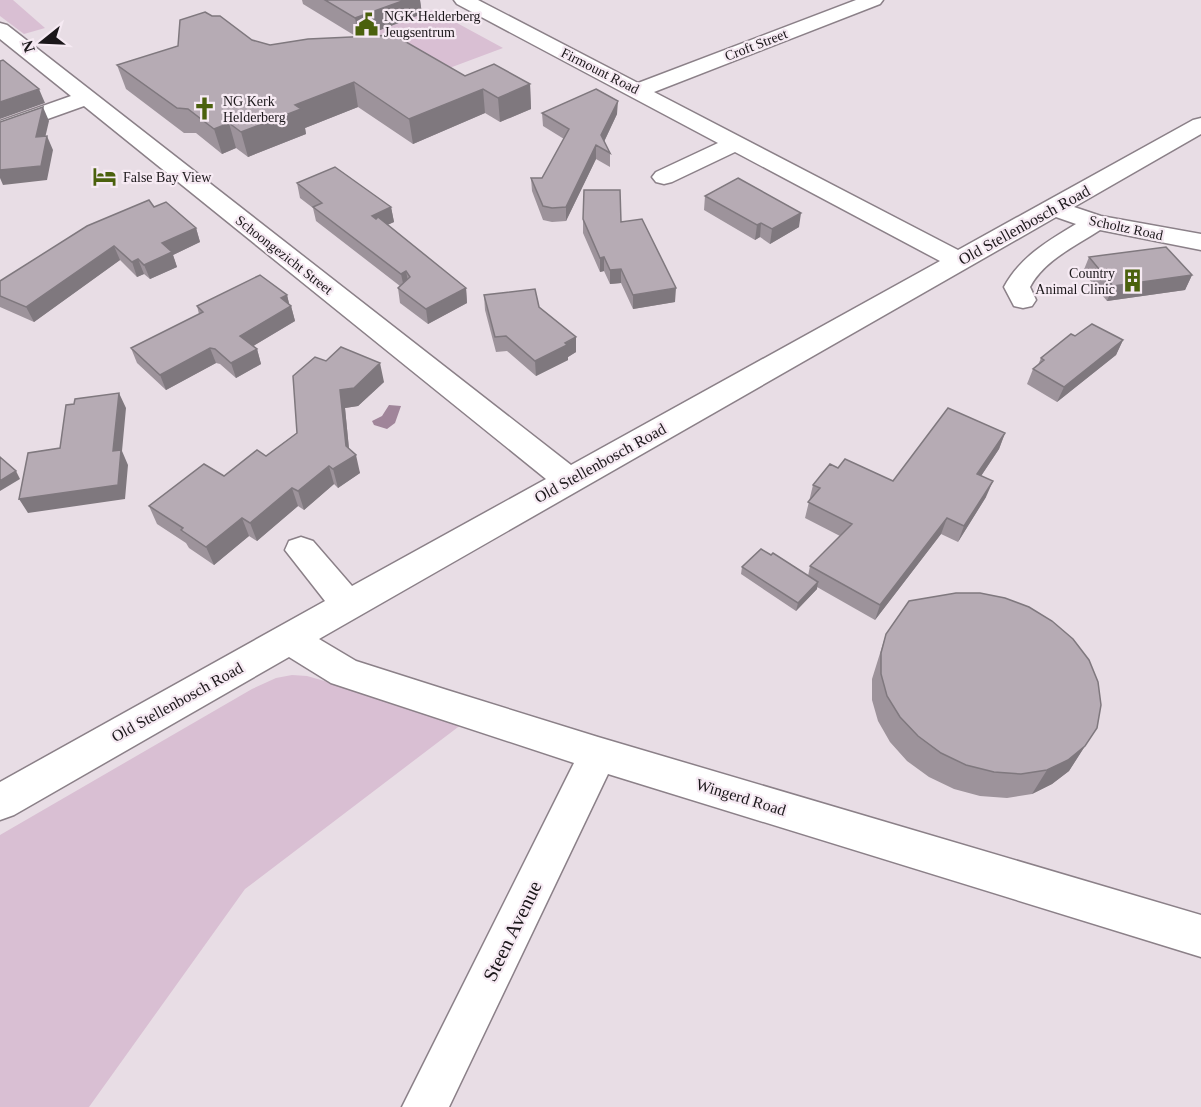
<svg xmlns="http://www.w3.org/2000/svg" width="1201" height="1107" font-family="Georgia,serif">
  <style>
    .green { fill: #d9bfd3 }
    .water { fill: #a0859a }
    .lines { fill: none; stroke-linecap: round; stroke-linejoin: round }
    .minor-casing { stroke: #8b8088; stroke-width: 3 }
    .minor { fill: #fff; fill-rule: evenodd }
    .wall { fill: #9d939b }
    .shaded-wall { fill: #7f787e }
    .building { fill: #b6abb4; stroke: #7f787e; stroke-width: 1.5 }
    .labels { text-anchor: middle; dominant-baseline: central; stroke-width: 4.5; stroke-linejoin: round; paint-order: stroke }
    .far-poi-label { font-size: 14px; fill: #1b171a; stroke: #f6eaf3; text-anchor: start }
    .far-street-label { font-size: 14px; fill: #1b171a; stroke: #f6eaf3 }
    .street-label { font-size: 16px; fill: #1b171a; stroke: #f6eaf3 }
    .near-street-label { font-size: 20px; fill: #1b171a; stroke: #f6eaf3 }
  </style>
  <rect width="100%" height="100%" fill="#e8dde5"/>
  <path class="green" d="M 0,0 L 13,0 L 45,28 L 24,34 L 0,16 Z
    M 433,10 L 503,48 L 436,73 L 371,33 Z
    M 292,675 L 307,676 L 466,721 L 245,889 L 89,1107 L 0,1107 L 0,835 L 252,689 L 276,678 Z"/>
  <path class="water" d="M 389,405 L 401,406 L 395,423 L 387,429 L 374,425 L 372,421 L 382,416 Z"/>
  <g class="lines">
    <defs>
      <path id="minor" d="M 454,0 L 478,0 L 638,83 L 856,0 L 883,0 L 880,4 L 654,92 L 958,250 L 1193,120 L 1201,118 L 1201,134 L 1074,207 L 1101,216 L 1201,234 L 1201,250 L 1100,230 C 1076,246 1044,260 1030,287 L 1036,300 L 1032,306 L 1023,308 L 1014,306 L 1004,287 C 1020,257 1048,241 1076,224 L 1056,217 L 319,639 L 356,661 L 447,690 L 598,737 L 1201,915 L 1201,957 L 608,774 L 449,1107 L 402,1107 L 574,763 L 331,683 L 289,657 L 14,815 L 0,820 L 0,782 L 325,601 L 285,550 L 289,541 L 301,537 L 313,541 L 352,586 L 546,479 L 84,106 L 0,136 L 0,121 L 71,96 L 0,39 L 0,23 L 7,25 L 571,465 L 940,261 L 735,152 L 672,182 L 664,184 L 656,182 L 652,177 L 656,172 L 718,143 L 457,4 Z"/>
    </defs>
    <use href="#minor" class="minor-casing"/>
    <use href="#minor" class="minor"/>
  </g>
  <path class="wall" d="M 302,0 L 420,0 L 422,14 L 362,37 L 465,76 L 530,84 L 531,109 L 500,122 L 485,113 L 413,144 L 358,107 L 305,128 L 306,134 L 248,157 L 236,148 L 222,154 L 196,133 L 184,133 L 126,89 L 117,65 L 252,40 L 270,45 L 357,37 L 303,4 Z
    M 542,113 L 617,114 L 604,142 L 610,153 L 610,167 L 596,159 L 566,221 L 552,222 L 543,220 L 532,191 L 531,178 L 542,178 L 564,139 L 543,126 Z
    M 297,183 L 391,207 L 394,222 L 387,225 L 466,288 L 467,303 L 428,324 L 400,303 L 398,288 L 400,286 L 316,221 L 313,208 L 300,198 Z
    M 705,196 L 799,227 L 770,244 L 760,237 L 755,240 L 704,210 Z
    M 154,207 L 196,228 L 200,242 L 173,255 L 177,267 L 150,279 L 144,274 L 137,277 L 120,260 L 34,322 L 0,307 L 0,281 Z
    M 583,219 L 621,222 L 675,302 L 633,309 L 621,283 L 610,284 L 604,271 L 600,272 L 583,233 Z
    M 1089,257 L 1192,275 L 1185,290 L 1107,301 L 1083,272 Z
    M 287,295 L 289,304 L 291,306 L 295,321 L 253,346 L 257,349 L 261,364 L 236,378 L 220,364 L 216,363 L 166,390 L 137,363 L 131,348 L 199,314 L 197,306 Z
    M 484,295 L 539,307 L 576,352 L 568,357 L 568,360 L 536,376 L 507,351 L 496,352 L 485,310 Z
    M 1075,336 L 1123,340 L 1116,355 L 1057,402 L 1027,384 L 1033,369 L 1038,365 L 1041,358 Z
    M 326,361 L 384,382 L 358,406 L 345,408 L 349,449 L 360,473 L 338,488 L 334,484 L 304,510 L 298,506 L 257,541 L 249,536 L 214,565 L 189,548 L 186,543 L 157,524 L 149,506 L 224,476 L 266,456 L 297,433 Z
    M 1005,433 L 999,449 L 981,476 L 986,497 L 958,542 L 941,534 L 875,620 L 817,587 L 817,589 L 796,611 L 741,574 L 742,567 L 808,576 L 810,566 L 840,536 L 805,518 L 813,485 L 838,468 L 893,481 Z
    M 886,634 L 1085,746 L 1069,771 L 1052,784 L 1032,794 L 1007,798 L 980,796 L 954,789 L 929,777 L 907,761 L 890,742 L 878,721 L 872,700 L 872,679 Z"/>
  <path class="shaded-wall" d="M 405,0 L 420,0 L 422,14 L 359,38 L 355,18 Z
    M 354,82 L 358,107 L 305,128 L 306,134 L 248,157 L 241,132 L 295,105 Z
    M 530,84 L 531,109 L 500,122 L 498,98 Z
    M 39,89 L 45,103 L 0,119 L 0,102 Z
    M 483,89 L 485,113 L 413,144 L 409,119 Z
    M 618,101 L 617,114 L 601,148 L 601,135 Z
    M 43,107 L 49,121 L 42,151 L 36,137 Z
    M 229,123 L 236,148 L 222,154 L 214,129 Z
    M 47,136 L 53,150 L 47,180 L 3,185 L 0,178 L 0,155 Z
    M 596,145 L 596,159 L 566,221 L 566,207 Z
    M 391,207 L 394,222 L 374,231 L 372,216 Z
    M 801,213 L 799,227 L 770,244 L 772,229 Z
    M 761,223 L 760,237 L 755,240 L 757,225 Z
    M 196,228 L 200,242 L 173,255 L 177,267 L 150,279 L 144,265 L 162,243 Z
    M 114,246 L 120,260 L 34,322 L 26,307 Z
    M 604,257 L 604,271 L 600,272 L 600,258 Z
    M 138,259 L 144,274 L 137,277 L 132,262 Z
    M 621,269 L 621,283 L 610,284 L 610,270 Z
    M 406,271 L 409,286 L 404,288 L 401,274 Z
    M 1192,275 L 1185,290 L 1107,301 L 1113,286 Z
    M 466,288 L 467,303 L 428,324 L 426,309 Z
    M 676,288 L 675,302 L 633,309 L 633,295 Z
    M 287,295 L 290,307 L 291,306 L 295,321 L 245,351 L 240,336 L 281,298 Z
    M 576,337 L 576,352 L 568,357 L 568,360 L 536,376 L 535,361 Z
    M 1123,340 L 1116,355 L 1057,402 L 1064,387 Z
    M 210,348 L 216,363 L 166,390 L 160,375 Z
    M 257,349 L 261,364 L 236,378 L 231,363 Z
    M 380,363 L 384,382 L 358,406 L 345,408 L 350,459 L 356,455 L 360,473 L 338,488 L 333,469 L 346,446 L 340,390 Z
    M 119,393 L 126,408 L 122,451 L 128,465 L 125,499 L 28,513 L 19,499 L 113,451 Z
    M 1005,433 L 999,449 L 971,491 L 977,474 Z
    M 329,466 L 334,484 L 304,510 L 298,491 Z
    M 16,471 L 20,479 L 0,491 L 0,481 Z
    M 993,481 L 986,497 L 958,542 L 964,526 Z
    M 292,488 L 298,506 L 257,541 L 250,523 Z
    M 242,518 L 249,536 L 214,565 L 206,547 Z
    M 947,518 L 941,534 L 875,620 L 880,605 Z
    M 818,582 L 817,589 L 796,611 L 798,603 Z
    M 1085,746 L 1069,771 L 1052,784 L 1032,794 L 1047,770 Z"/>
  <path class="building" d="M 325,0 L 405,0 L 355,18 Z
    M 205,12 L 212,16 L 220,16 L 252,40 L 270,45 L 308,39 L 394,35 L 465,76 L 494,64 L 530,84 L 498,98 L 483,89 L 409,119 L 354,82 L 295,105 L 301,109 L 241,132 L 229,123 L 214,129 L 188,109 L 177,108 L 117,65 L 178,46 L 180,20 Z
    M 3,60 L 39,89 L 0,102 L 0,61 Z
    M 596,89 L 618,101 L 601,135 L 610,153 L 596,145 L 566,207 L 552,208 L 543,206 L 531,178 L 542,178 L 569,129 L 542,113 Z
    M 43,107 L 36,137 L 47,136 L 41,166 L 0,170 L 0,122 Z
    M 335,167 L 391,207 L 372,216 L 376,219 L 378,217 L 466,288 L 426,309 L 398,288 L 410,277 L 406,271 L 401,274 L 313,207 L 322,203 L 297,183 Z
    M 738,178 L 801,213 L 772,229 L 761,223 L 757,225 L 705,196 Z
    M 584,190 L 620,190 L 621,222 L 642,219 L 676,288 L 633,295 L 621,269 L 610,270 L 604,257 L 600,258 L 583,219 Z
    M 149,200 L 154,207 L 166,202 L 196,228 L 162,243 L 172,252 L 144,265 L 138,259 L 132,262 L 114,246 L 26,307 L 0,296 L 0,281 L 87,226 Z
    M 1166,247 L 1192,275 L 1113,286 L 1089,257 Z
    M 260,275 L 287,295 L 281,298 L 291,306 L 240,336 L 257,349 L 231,363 L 215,349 L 210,348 L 160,375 L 131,348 L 203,312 L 197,306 Z
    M 535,289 L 539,307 L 576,337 L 565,343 L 567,345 L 535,361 L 506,336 L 495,337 L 484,295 Z
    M 1092,324 L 1123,340 L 1064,387 L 1033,369 L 1044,360 L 1041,358 L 1071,334 L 1075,336 Z
    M 341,347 L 380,363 L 354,388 L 340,390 L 346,446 L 356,455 L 333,469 L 329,466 L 298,491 L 292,488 L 250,523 L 242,518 L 206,547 L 181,530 L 183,528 L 149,506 L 204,464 L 224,476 L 257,450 L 266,456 L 297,433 L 293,376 L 315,357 L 326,361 Z
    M 119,393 L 113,451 L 121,450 L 118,485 L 19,499 L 28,453 L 60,448 L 66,405 L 74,404 L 75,399 Z
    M 948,408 L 1005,433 L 977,474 L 993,481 L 964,526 L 947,518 L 880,605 L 810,566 L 852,524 L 808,502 L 820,488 L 813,485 L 830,464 L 838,468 L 845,459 L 893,481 Z
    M 0,457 L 16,471 L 0,481 Z
    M 761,549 L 771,555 L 773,553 L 818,582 L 798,603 L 742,567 Z
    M 956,593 L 980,593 L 1005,598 L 1029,607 L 1052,621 L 1073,639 L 1089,660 L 1098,682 L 1101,705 L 1097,728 L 1085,746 L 1068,760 L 1047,770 L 1021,774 L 994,772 L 966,765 L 941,753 L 918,736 L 900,717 L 887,696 L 881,674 L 881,653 L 886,634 L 909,601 Z"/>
  <defs>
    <symbol id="civic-bare" viewBox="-9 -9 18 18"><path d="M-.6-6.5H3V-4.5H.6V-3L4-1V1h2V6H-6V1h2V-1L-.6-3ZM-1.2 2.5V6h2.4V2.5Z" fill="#4b610d" stroke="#f6eaf3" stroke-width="2.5" paint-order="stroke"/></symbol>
    <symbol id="church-bare" viewBox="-9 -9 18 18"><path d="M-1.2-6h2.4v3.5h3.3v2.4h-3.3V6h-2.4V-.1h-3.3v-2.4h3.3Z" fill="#4b610d" stroke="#f6eaf3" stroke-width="2.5" paint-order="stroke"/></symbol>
    <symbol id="hotel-bare" viewBox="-9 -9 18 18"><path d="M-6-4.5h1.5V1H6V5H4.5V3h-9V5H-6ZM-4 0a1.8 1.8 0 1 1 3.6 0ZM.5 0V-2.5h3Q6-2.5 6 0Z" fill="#4b610d" stroke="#f6eaf3" stroke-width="2.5" paint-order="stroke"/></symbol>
    <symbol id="building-bare" viewBox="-9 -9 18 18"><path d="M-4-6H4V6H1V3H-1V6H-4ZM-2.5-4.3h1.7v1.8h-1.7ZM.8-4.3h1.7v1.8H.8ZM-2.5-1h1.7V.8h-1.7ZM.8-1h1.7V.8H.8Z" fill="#4b610d" stroke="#f6eaf3" stroke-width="2.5" paint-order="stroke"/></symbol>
  </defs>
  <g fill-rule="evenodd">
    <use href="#civic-bare" x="350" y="8" width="33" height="33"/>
    <use href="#church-bare" x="188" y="92" width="33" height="33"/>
    <use href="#hotel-bare" x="88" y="160" width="33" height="33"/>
    <use href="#building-bare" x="1116" y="264" width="33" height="33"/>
  </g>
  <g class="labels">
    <g class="far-poi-label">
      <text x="384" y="16">NGK Helderberg<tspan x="384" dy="16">Jeugsentrum</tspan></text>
      <text x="223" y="101">NG Kerk<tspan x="223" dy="16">Helderberg</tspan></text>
      <text x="123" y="177">False Bay View</text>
      <text x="1115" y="273" text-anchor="end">Country<tspan x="1115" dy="16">Animal Clinic</tspan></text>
    </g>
    <g class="far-street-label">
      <text transform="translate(756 45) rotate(-21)">Croft Street</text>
      <text transform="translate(600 71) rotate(27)">Firmount Road</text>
      <text transform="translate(1126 228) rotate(12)">Scholtz Road</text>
      <text transform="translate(284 255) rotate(38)">Schoongezicht Street</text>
    </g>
    <g class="street-label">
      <text transform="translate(1024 225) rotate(-29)">Old Stellenbosch Road</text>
      <text transform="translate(600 463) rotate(-29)">Old Stellenbosch Road</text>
      <text transform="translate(177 702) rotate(-29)">Old Stellenbosch Road</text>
      <text transform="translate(741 797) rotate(17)">Wingerd Road</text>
    </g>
    <g class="near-street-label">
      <text transform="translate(512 931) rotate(-64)">Steen Avenue</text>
    </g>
  </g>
  <g transform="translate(42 42) rotate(252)" stroke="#f6eaf3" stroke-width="4.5" paint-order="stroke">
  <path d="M0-4.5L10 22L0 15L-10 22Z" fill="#1b171a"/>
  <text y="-9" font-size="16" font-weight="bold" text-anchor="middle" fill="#1b171a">N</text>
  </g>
</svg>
